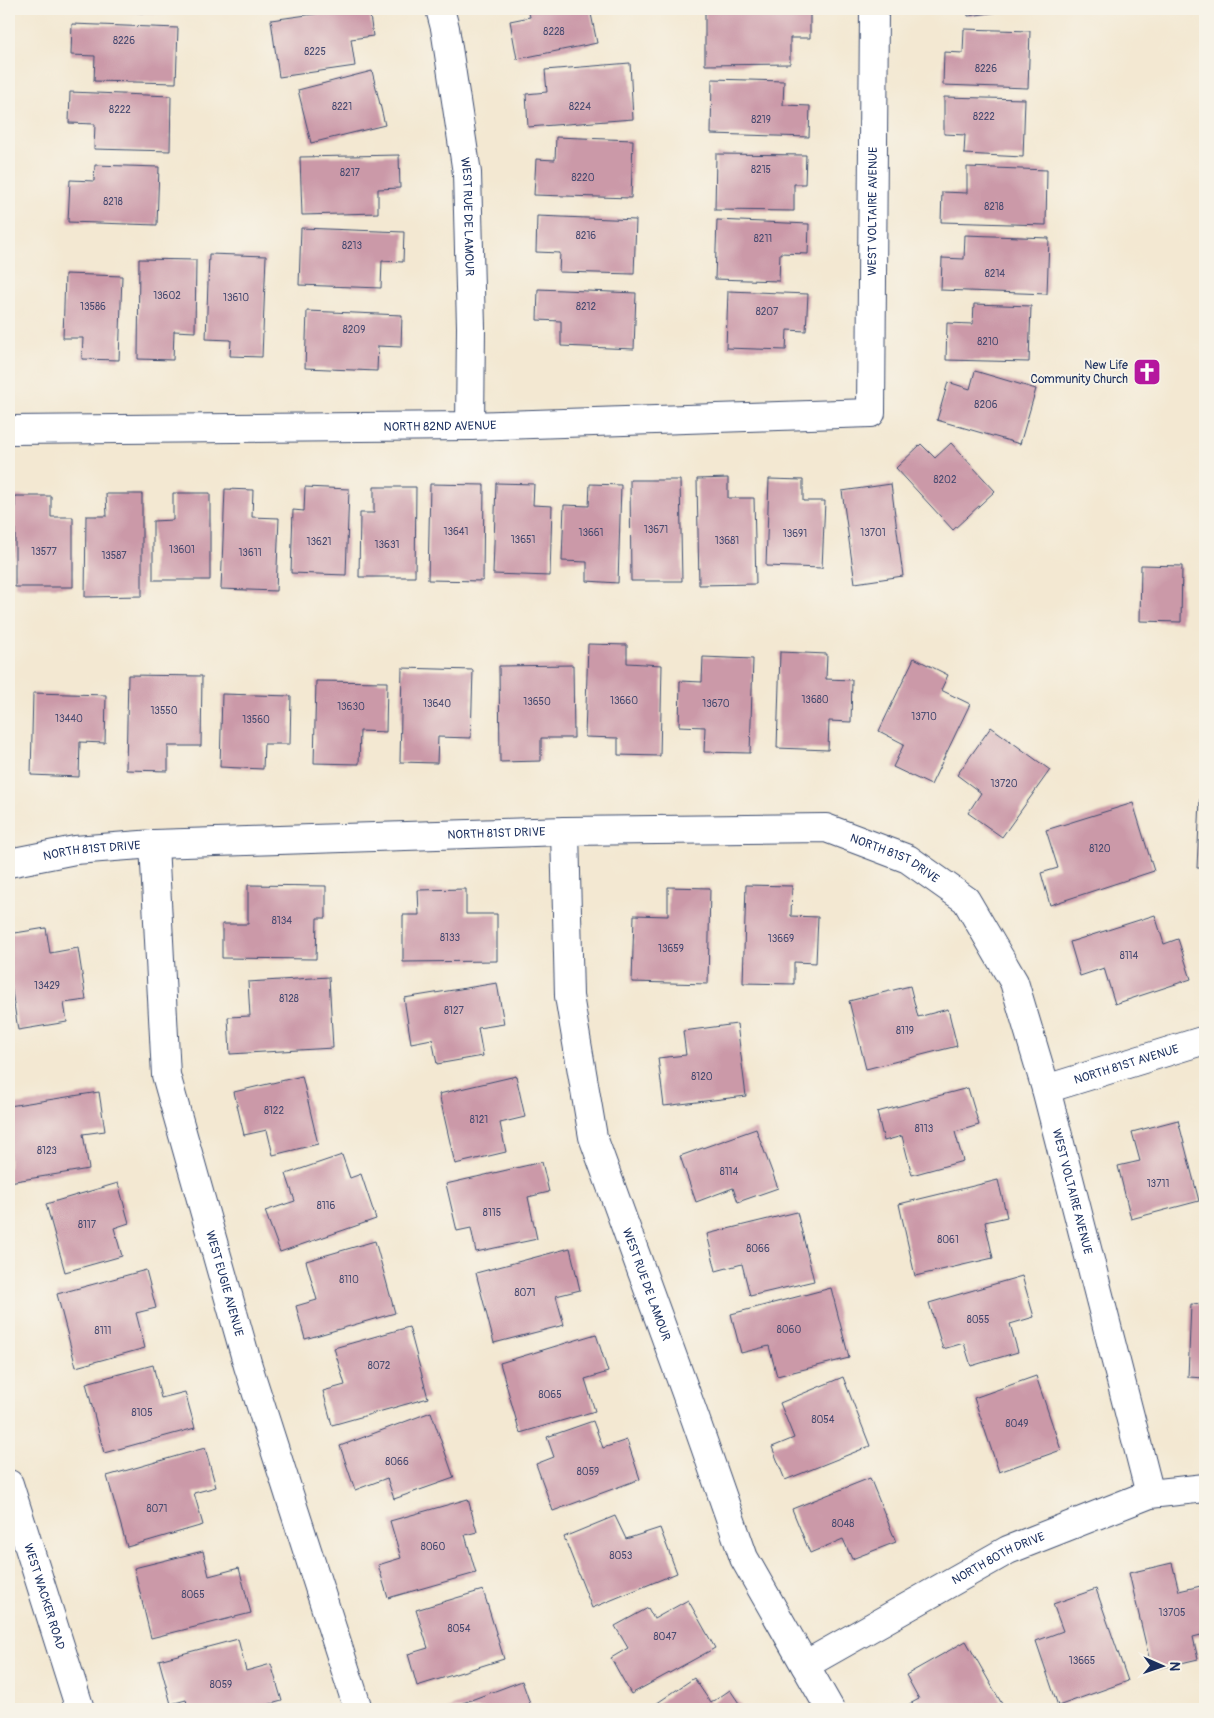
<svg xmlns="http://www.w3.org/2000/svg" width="1214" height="1718" font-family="Pangolin,sans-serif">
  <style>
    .building { fill: #cb99a8 }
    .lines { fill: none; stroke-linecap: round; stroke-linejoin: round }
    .minor-casing { stroke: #3b4b6f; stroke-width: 30 }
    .minor { stroke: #fff; stroke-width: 28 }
    .labels { text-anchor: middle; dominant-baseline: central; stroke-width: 4; stroke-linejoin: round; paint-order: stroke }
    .number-label { font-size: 10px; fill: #474a70 }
    .street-label { font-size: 12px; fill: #1b2f5e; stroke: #f7f3e8 }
    .poi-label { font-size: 12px; fill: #1b2f5e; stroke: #f7f3e8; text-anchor: end }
  </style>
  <rect width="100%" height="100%" fill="#f7f3e8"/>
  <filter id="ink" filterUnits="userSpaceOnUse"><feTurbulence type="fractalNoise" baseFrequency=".02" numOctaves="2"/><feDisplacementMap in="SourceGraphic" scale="10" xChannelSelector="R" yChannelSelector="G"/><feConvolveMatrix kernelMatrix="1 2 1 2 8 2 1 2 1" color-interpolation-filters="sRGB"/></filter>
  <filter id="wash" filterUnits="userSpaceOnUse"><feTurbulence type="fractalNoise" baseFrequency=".0096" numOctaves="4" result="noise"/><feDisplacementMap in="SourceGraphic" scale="20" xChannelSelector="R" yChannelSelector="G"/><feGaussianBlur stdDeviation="1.12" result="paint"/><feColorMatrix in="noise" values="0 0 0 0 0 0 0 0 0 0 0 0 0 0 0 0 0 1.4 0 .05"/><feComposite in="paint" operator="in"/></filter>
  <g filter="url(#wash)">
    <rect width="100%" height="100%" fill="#f3e8d2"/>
    <g id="blocks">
      <path class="building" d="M 95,9 L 178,9 L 178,14 L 95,11 Z
        M 350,9 L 369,9 L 373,36 L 351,39 L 355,66 L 279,77 L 271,20 Z
        M 528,9 L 590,9 L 597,43 L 517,59 L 510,21 L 530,17 Z
        M 705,9 L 810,9 L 810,38 L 790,38 L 790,64 L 705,65 Z
        M 967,9 L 1015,9 L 1015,10 L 968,16 Z
        M 72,24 L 178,28 L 176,83 L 94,81 L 95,56 L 71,55 Z
        M 964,29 L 1030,31 L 1028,88 L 943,85 L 944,52 L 963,53 Z
        M 630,63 L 633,119 L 528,127 L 526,94 L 547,92 L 545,70 Z
        M 372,71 L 385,125 L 311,143 L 298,90 Z
        M 712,79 L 784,81 L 783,105 L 810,106 L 809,137 L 711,134 Z
        M 70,92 L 171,96 L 170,151 L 94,149 L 95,124 L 69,123 Z
        M 944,97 L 1025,99 L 1023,157 L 964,154 L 965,135 L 944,134 Z
        M 556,137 L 633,140 L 631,198 L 534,195 L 536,159 L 555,160 Z
        M 716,154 L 806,155 L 805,184 L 794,184 L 794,211 L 715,210 Z
        M 399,155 L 400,188 L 378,189 L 378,213 L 302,215 L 300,157 Z
        M 95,165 L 159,167 L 157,225 L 68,222 L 70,180 L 94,181 Z
        M 967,167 L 1047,170 L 1046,225 L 941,222 L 942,192 L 967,193 Z
        M 537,216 L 636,220 L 634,274 L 559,272 L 560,253 L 536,252 Z
        M 717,220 L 809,224 L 808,254 L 780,253 L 779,281 L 715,279 Z
        M 301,228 L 404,232 L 403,262 L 382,261 L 381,288 L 299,285 Z
        M 965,235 L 1049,238 L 1047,294 L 941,290 L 942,258 L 964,259 Z
        M 209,254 L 266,256 L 262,357 L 230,356 L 231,340 L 206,339 Z
        M 139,259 L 196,260 L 195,332 L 174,331 L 173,360 L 138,359 Z
        M 65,274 L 122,276 L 119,360 L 82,359 L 83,338 L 63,338 Z
        M 538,289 L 636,293 L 634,349 L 561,346 L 561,321 L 537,320 Z
        M 728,291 L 808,294 L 806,331 L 787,330 L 786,350 L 726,348 Z
        M 974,304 L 1031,306 L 1029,362 L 946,360 L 947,323 L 973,324 Z
        M 307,311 L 402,315 L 401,347 L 378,346 L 377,371 L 305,368 Z
        M 975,371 L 1036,389 L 1020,444 L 937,420 L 948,382 L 970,389 Z
        M 951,443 L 995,491 L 953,530 L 896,468 L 921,444 L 935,458 Z
        M 728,478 L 728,498 L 754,498 L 756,584 L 699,585 L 697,479 Z
        M 769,479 L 803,480 L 803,501 L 825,501 L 822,568 L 766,566 Z
        M 630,480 L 680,480 L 682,581 L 631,581 Z
        M 496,483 L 534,484 L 533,505 L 552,506 L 550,576 L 493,574 Z
        M 430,484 L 484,485 L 483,581 L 428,580 Z
        M 590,484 L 621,485 L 618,583 L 587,581 L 587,562 L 562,561 L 564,505 L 589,506 Z
        M 891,484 L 903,576 L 855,583 L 842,491 Z
        M 305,487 L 349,489 L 346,575 L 291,573 L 293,510 L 304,511 Z
        M 374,487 L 416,487 L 415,577 L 359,577 L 360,513 L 374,513 Z
        M 225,489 L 253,490 L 252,517 L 279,518 L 276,591 L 221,589 Z
        M 173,493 L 210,493 L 210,580 L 153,580 L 153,521 L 173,520 Z
        M 106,494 L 142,494 L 142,596 L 85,597 L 86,516 L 107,516 Z
        M 15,496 L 51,496 L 51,517 L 73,517 L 73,587 L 15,587 Z
        M 1141,565 L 1182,566 L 1181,622 L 1140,621 Z
        M 588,644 L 627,645 L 627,663 L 662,665 L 660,756 L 618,755 L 618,738 L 585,737 Z
        M 780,652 L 827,654 L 826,679 L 852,680 L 851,722 L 829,721 L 828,750 L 777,748 Z
        M 703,657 L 753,659 L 750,753 L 704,752 L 705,727 L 679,726 L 680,681 L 702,682 Z
        M 914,658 L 948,675 L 941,690 L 970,704 L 931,785 L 893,767 L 904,744 L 879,731 Z
        M 573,665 L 574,738 L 541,738 L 541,761 L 500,762 L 499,666 Z
        M 402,668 L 473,670 L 471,738 L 438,737 L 437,763 L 400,762 Z
        M 128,675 L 202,676 L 201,746 L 168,746 L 168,771 L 126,770 Z
        M 316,681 L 387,682 L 386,732 L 360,731 L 359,764 L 314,763 Z
        M 33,693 L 106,695 L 105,743 L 80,742 L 79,777 L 31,775 Z
        M 222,694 L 291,696 L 290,744 L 264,744 L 263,769 L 220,767 Z
        M 991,727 L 1050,770 L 1002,837 L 968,813 L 981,793 L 957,775 Z
        M 1200,799 L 1205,799 L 1205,868 L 1197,868 Z
        M 1133,803 L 1154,871 L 1050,905 L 1041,873 L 1058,868 L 1046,830 Z
        M 248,885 L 326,886 L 326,918 L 317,918 L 316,959 L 222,958 L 222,924 L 248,924 Z
        M 746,885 L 792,886 L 791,916 L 818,917 L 816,963 L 794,962 L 794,984 L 743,983 Z
        M 668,887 L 710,888 L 708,984 L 632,982 L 634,915 L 668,916 Z
        M 466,889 L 466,914 L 497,914 L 497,961 L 403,962 L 403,915 L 419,915 L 418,890 Z
        M 1155,915 L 1164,944 L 1178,939 L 1191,979 L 1115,1004 L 1104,968 L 1080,976 L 1070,942 Z
        M 46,928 L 50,953 L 78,948 L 86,1000 L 64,1003 L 67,1022 L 18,1030 L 9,972 L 9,934 Z
        M 329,977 L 333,1048 L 230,1054 L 228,1017 L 250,1016 L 248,982 Z
        M 497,983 L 504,1024 L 478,1028 L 483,1056 L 437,1064 L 432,1039 L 411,1043 L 404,998 Z
        M 910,986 L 918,1017 L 948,1009 L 957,1046 L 866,1069 L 849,1001 Z
        M 737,1024 L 746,1096 L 664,1106 L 658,1058 L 686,1055 L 683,1031 Z
        M 302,1076 L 318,1144 L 273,1155 L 267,1130 L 244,1135 L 234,1092 Z
        M 516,1076 L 525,1117 L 500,1123 L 506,1152 L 455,1164 L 439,1094 Z
        M 968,1088 L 979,1125 L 955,1132 L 963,1161 L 912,1175 L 902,1136 L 884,1141 L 877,1112 Z
        M 99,1092 L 105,1131 L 83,1134 L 89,1169 L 9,1182 L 9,1106 Z
        M 1178,1120 L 1199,1201 L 1131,1219 L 1118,1166 L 1140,1161 L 1132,1132 Z
        M 756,1129 L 778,1188 L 738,1202 L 733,1188 L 696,1202 L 680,1156 Z
        M 342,1155 L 350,1178 L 361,1174 L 376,1219 L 280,1252 L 265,1211 L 295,1201 L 286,1174 Z
        M 542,1162 L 549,1192 L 528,1197 L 537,1239 L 476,1252 L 471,1228 L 457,1231 L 446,1184 Z
        M 998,1180 L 1007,1217 L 985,1222 L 993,1258 L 915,1276 L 899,1204 Z
        M 118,1183 L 129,1223 L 114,1228 L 122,1256 L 65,1272 L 46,1204 Z
        M 797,1212 L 814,1281 L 750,1296 L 742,1264 L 716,1271 L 707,1234 Z
        M 375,1241 L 395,1313 L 305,1339 L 296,1306 L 317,1300 L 306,1261 Z
        M 570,1248 L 580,1290 L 556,1296 L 564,1325 L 494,1343 L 476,1273 Z
        M 146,1270 L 156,1308 L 136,1313 L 145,1348 L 76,1367 L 57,1294 Z
        M 1022,1276 L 1034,1317 L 1010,1324 L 1018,1352 L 971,1366 L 964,1343 L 943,1349 L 929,1303 Z
        M 831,1288 L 849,1358 L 777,1376 L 769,1346 L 741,1353 L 731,1314 Z
        M 1191,1304 L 1205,1305 L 1205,1378 L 1188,1377 Z
        M 409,1327 L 428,1398 L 332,1425 L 323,1391 L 345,1385 L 334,1348 Z
        M 596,1334 L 608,1372 L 585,1379 L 595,1411 L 520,1433 L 500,1363 Z
        M 153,1365 L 161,1398 L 185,1392 L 195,1428 L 104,1453 L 86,1383 Z
        M 1036,1376 L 1061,1450 L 999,1472 L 974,1398 Z
        M 843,1377 L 870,1446 L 785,1480 L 772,1447 L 794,1438 L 780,1403 Z
        M 431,1412 L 454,1478 L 394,1499 L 387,1478 L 355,1490 L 340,1446 Z
        M 593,1421 L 603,1448 L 627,1440 L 640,1479 L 553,1511 L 536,1464 L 554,1457 L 547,1437 Z
        M 205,1448 L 216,1487 L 194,1493 L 203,1525 L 127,1547 L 107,1476 Z
        M 870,1478 L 896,1542 L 852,1559 L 843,1539 L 810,1553 L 792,1509 Z
        M 468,1499 L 477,1532 L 465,1535 L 476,1573 L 388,1598 L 378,1565 L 401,1558 L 390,1521 Z
        M 615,1516 L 626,1539 L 660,1528 L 677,1573 L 592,1608 L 564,1537 Z
        M 203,1551 L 209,1576 L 239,1568 L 251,1613 L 151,1638 L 134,1568 Z
        M 1172,1563 L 1179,1591 L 1205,1585 L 1205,1634 L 1193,1637 L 1198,1659 L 1152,1670 L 1129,1573 Z
        M 1096,1589 L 1128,1681 L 1058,1706 L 1036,1641 L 1063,1631 L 1053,1604 Z
        M 483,1590 L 504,1659 L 417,1686 L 408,1654 L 428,1648 L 416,1610 Z
        M 688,1600 L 715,1648 L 631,1694 L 611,1658 L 628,1648 L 615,1626 L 648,1608 L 654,1619 Z
        M 238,1639 L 246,1671 L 271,1664 L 282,1701 L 252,1709 L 189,1709 L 186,1700 L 171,1704 L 159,1660 Z
        M 966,1641 L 1002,1704 L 992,1709 L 900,1709 L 919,1699 L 906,1675 Z
        M 694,1678 L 711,1703 L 730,1690 L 743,1709 L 651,1709 L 650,1708 Z
        M 522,1681 L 532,1709 L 447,1709 Z"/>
    </g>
  </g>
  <g filter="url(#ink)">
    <use href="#blocks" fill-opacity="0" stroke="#3b4b6f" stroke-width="1"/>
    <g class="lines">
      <defs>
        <g id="minor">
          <path id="s1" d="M 440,9 L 445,28 L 467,173 L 471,327 L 470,426"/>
          <path id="s2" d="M 9,430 L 470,426 L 871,413 L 874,9"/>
          <path id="s3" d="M 565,831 L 569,996 L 593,1137 L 695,1418 L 744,1558 L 830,1709"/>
          <path id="s4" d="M 154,844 L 166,1075 L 248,1366 L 358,1709"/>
          <path id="s5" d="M 9,863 L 75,850 L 154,844 L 565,831 L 826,828 L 908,859 L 966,900 L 1014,982 L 1046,1089 L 1150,1494"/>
          <path id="s6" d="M 1046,1089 L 1205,1040"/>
          <path id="s7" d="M 9,1484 L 80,1709"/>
          <path id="s8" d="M 805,1665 L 1008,1550 L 1150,1494 L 1205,1488"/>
        </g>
      </defs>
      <use href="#minor" class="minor-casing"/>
      <use href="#minor" class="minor"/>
    </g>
  </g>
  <defs>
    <symbol id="church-square" viewBox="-11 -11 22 22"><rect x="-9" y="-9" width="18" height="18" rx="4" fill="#b5179e" stroke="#f7f3e8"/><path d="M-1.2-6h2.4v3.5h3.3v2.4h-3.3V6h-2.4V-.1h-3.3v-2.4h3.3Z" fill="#fff"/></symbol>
  </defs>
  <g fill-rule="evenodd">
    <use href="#church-square" x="1131" y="356" width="32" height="32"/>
  </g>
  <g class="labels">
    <g class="number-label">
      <text x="554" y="32">8228</text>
      <text x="124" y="41">8226</text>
      <text x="315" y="52">8225</text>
      <text x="986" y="69">8226</text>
      <text x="342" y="107">8221</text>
      <text x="580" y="107">8224</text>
      <text x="120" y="110">8222</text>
      <text x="984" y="117">8222</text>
      <text x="761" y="120">8219</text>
      <text x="761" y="170">8215</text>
      <text x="350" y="173">8217</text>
      <text x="583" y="178">8220</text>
      <text x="113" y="202">8218</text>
      <text x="994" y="207">8218</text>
      <text x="586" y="236">8216</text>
      <text x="763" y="239">8211</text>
      <text x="352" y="246">8213</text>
      <text x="995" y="274">8214</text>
      <text x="167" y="296">13602</text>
      <text x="236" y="298">13610</text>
      <text x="93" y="307">13586</text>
      <text x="586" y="307">8212</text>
      <text x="767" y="312">8207</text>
      <text x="354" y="330">8209</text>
      <text x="988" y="342">8210</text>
      <text x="986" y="405">8206</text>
      <text x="945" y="480">8202</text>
      <text x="656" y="530">13671</text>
      <text x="456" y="532">13641</text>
      <text x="591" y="533">13661</text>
      <text x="873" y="533">13701</text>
      <text x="795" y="534">13691</text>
      <text x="523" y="540">13651</text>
      <text x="727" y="541">13681</text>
      <text x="319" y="542">13621</text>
      <text x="387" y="545">13631</text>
      <text x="182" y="550">13601</text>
      <text x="44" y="552">13577</text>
      <text x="250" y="553">13611</text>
      <text x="114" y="556">13587</text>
      <text x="815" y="700">13680</text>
      <text x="624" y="701">13660</text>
      <text x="537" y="702">13650</text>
      <text x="437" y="704">13640</text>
      <text x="716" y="704">13670</text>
      <text x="351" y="707">13630</text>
      <text x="164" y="711">13550</text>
      <text x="924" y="717">13710</text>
      <text x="69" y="719">13440</text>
      <text x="256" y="720">13560</text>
      <text x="1004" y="784">13720</text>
      <text x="1100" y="849">8120</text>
      <text x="282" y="921">8134</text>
      <text x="450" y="938">8133</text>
      <text x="781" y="939">13669</text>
      <text x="671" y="949">13659</text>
      <text x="1129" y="956">8114</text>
      <text x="47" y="986">13429</text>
      <text x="289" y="999">8128</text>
      <text x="454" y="1011">8127</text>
      <text x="905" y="1031">8119</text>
      <text x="702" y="1077">8120</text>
      <text x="274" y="1111">8122</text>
      <text x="479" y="1120">8121</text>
      <text x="924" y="1129">8113</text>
      <text x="47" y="1151">8123</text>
      <text x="729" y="1172">8114</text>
      <text x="1158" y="1184">13711</text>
      <text x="326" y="1206">8116</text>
      <text x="492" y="1213">8115</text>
      <text x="87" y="1225">8117</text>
      <text x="948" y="1240">8061</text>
      <text x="758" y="1249">8066</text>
      <text x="349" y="1280">8110</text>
      <text x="525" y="1293">8071</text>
      <text x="978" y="1320">8055</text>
      <text x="789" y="1330">8060</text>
      <text x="103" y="1331">8111</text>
      <text x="379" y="1366">8072</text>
      <text x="550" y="1395">8065</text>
      <text x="142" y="1413">8105</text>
      <text x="823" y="1420">8054</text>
      <text x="1017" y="1424">8049</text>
      <text x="397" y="1462">8066</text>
      <text x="588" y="1472">8059</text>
      <text x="157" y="1509">8071</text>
      <text x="843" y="1524">8048</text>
      <text x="433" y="1547">8060</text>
      <text x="621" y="1556">8053</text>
      <text x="193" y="1595">8065</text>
      <text x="1172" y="1613">13705</text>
      <text x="459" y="1629">8054</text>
      <text x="665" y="1637">8047</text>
      <text x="1082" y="1661">13665</text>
      <text x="221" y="1685">8059</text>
    </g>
    <g class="street-label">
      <text stroke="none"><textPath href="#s2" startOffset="1064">WEST VOLTAIRE AVENUE</textPath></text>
      <text stroke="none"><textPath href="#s1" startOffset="210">WEST RUE DE LAMOUR</textPath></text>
      <text stroke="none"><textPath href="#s2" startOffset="431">NORTH 82ND AVENUE</textPath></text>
      <text stroke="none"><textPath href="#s5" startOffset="489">NORTH 81ST DRIVE</textPath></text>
      <text stroke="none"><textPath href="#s5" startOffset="84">NORTH 81ST DRIVE</textPath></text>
      <text stroke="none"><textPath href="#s5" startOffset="894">NORTH 81ST DRIVE</textPath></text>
      <text stroke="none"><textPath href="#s6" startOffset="84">NORTH 81ST AVENUE</textPath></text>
      <text stroke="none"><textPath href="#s5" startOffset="1290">WEST VOLTAIRE AVENUE</textPath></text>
      <text stroke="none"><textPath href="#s4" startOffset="448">WEST EUGIE AVENUE</textPath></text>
      <text stroke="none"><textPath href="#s3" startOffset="465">WEST RUE DE LAMOUR</textPath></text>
      <text stroke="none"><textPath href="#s8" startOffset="221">NORTH 80TH DRIVE</textPath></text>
      <text stroke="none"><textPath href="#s7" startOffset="118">WEST WACKER ROAD</textPath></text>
    </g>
    <g class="poi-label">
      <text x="1128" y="365">New Life<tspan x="1128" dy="14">Community Church</tspan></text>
    </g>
  </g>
  <rect width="1214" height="1718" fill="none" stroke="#f7f3e8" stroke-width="30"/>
  <g transform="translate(1162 1666) rotate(92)" stroke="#f7f3e8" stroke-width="4" paint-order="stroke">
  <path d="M0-4L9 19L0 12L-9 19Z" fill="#1b2f5e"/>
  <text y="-8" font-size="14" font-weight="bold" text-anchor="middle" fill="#1b2f5e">N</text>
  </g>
</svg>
